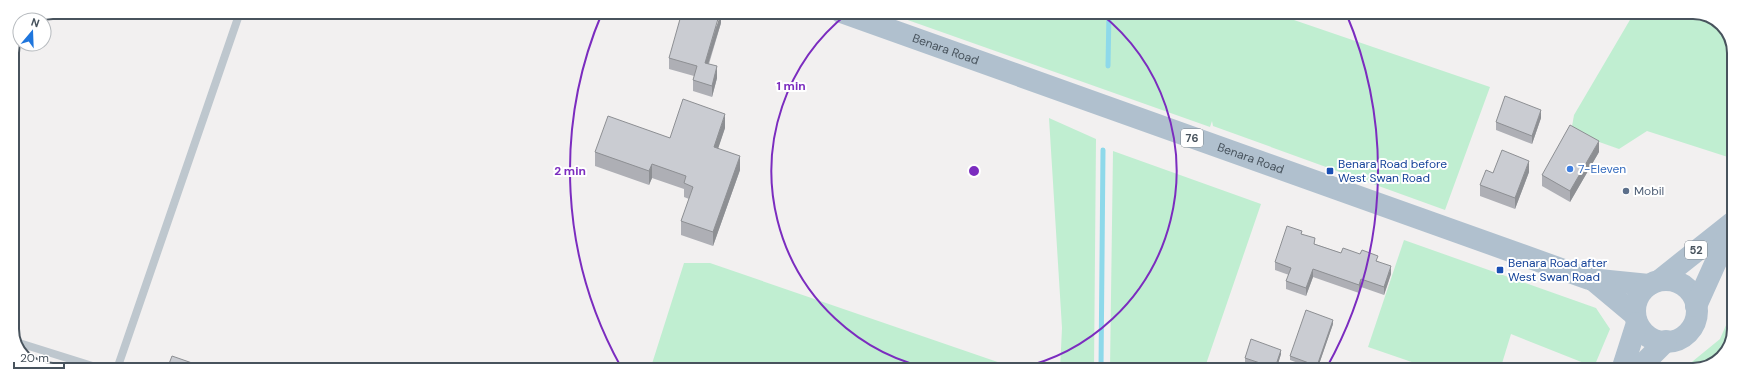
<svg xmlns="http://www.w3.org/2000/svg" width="1746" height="382" font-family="'DM Sans',sans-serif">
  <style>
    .green { fill: #c0eed1 }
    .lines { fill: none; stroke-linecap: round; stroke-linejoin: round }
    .stream { stroke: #8ed9ea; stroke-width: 5 }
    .service { stroke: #bec7ce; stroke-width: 8 }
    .primary { stroke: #b0c0ce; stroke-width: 22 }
    .wall { fill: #aeafb5 }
    .shaded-wall { fill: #8d8f93 }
    .building { fill: #caccd2; stroke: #8d8f93 }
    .ring { fill: none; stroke: #7b2cbf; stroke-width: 2 }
    .shop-dot { fill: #3f7fe0; stroke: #fff; stroke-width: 1.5 }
    .transit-dot { fill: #1a4fb4; stroke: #fff; stroke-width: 1.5 }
    .service-dot { fill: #5c6f8a; stroke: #fff; stroke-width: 1.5 }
    .labels { text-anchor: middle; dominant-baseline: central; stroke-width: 4; stroke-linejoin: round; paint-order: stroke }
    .shield { fill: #fff; stroke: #7f878e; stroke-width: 1 }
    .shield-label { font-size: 11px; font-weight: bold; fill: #48535d }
    .street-label { font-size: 12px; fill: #48535d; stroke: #fff }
    .transit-label { font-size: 12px; fill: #164399; stroke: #fff; text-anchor: start }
    .shop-label { font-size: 12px; fill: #366cbe; stroke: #fff; text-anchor: start }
    .service-label { font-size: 12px; fill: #4e5e75; stroke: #fff; text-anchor: start }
    .rim { fill: none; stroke: #48535d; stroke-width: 2 }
    .centre { fill: #7b2cbf; stroke: #fff; stroke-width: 2 }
    .ring-label { font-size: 12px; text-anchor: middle; font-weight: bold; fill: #7b2cbf; stroke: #fff; stroke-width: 4; stroke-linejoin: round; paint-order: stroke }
  </style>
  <rect width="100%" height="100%" fill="#f2f0f0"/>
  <path class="green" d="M 885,12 L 1296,13 L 1294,20 L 1490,87 L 1445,210 L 1213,126 L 1212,121 L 1210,127 Z
    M 1634,13 L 1700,13 L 1722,24 L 1734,48 L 1734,159 L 1647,131 L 1619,149 L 1571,132 L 1574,115 Z
    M 1049,118 L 1096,139 L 1094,370 L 1060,370 L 1062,328 Z
    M 1113,151 L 1261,204 L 1204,370 L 1110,370 Z
    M 1404,240 L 1596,308 L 1610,329 L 1594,367 L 1511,334 L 1500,370 L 1435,370 L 1368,347 Z
    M 684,263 L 710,263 L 1021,370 L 650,370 Z
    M 1733,309 C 1733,317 1735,329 1733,337 C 1725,360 1705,370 1682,370 L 1720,339 Z"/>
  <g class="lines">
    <path class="stream" d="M 1108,66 L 1109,12
      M 1101,370 L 1103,150"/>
    <path class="service" d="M 16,342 L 102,369
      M 117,369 L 240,12"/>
    <g class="primary">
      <path id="s1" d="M 841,12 L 1589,279 L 1649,285"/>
      <path d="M 1592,279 L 1635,315"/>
      <path d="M 1660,280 L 1733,222"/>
      <circle cx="1666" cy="311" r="31"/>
      <path d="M 1696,306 L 1733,224"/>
      <path d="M 1622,370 L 1637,323"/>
      <path d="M 1637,370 L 1666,341"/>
    </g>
  </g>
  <path class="wall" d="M 721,23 L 709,64 L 717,78 L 712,97 L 693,91 L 693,80 L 694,76 L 669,69 L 669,58 Z
    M 1541,118 L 1532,144 L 1496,130 L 1496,122 Z
    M 725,128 L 718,148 L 740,170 L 713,246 L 681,235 L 681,221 L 689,199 L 684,197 L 684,189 L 652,178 L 649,185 L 595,166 L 595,152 L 670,138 Z
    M 1599,152 L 1570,202 L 1542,186 L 1542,175 Z
    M 1529,172 L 1515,209 L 1480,196 L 1480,185 L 1493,173 Z
    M 1302,234 L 1315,244 L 1341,253 L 1378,261 L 1391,274 L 1384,295 L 1361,287 L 1359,293 L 1313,277 L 1306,296 L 1286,289 L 1286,281 L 1289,275 L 1275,270 L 1275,262 Z
    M 1333,324 L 1317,370 L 1290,360 L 1290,356 Z
    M 1281,354 L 1276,370 L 1267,370 L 1245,362 L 1245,358 Z"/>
  <path class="shaded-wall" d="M 721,12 L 721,23 L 705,74 L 705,63 Z
    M 717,66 L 717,78 L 712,97 L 712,86 Z
    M 1541,110 L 1541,118 L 1532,144 L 1532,136 Z
    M 725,114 L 725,128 L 714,161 L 714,147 Z
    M 1599,141 L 1599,152 L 1570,202 L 1570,191 Z
    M 740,156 L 740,170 L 713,246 L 713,232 Z
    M 1529,161 L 1529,172 L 1515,209 L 1515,198 Z
    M 652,164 L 652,178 L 649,185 L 649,171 Z
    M 1391,266 L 1391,274 L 1384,295 L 1384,287 Z
    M 1313,269 L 1313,277 L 1306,296 L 1306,288 Z
    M 1361,279 L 1361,287 L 1359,293 L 1359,285 Z
    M 1333,320 L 1333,324 L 1317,370 L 1317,366 Z
    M 1281,350 L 1281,354 L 1276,370 L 1275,370 Z"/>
  <path class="building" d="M 682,12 L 720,12 L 705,63 L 717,66 L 712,86 L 693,80 L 697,66 L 669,58 Z
    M 1505,96 L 1541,110 L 1532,136 L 1496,122 Z
    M 683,99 L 725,114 L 714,147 L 740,156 L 713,232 L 681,221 L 693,187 L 684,183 L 686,176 L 652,164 L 649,171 L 595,152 L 608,116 L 670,138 Z
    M 1570,125 L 1599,141 L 1570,191 L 1542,175 Z
    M 1502,150 L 1529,161 L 1515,198 L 1480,185 L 1486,170 L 1493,173 Z
    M 1287,226 L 1302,231 L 1301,234 L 1315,238 L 1314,244 L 1341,253 L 1343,248 L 1360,254 L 1362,250 L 1378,256 L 1376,261 L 1391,266 L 1384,287 L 1361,279 L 1359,285 L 1313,269 L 1306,288 L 1286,281 L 1291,268 L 1275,262 Z
    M 1306,310 L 1333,320 L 1317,366 L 1290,356 Z
    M 1251,339 L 1281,350 L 1275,368 L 1245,358 Z
    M 172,356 L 195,364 L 194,366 L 204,369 L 167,369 Z"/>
  <g class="ring">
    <path d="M937 370A202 202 0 0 1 848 13M1100 13A202 202 0 0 1 1011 370"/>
    <path d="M621 367A404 404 0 0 1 602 13M1346 13A404 404 0 0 1 1327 367"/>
  </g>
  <circle class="shop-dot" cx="1570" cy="169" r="4"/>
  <g class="transit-dot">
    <rect x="1326" y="167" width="8" height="8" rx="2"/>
    <rect x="1496" y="266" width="8" height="8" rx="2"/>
  </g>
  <circle class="service-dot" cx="1626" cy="191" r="4"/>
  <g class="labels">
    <g class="shield">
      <rect x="1181" y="129" width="22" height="18" rx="3"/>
      <rect x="1685" y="241" width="22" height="18" rx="3"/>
    </g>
    <g class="shield-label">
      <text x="1192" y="138">76</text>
      <text x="1696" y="250">52</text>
    </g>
    <g class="street-label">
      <text stroke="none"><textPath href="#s1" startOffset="111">Benara Road</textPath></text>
      <text stroke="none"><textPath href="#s1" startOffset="435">Benara Road</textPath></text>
    </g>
    <g class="transit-label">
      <text x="1338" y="164">Benara Road before<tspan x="1338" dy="14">West Swan Road</tspan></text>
      <text x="1508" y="263">Benara Road after<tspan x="1508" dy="14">West Swan Road</tspan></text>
    </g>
    <g class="shop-label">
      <text x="1578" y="169">7-Eleven</text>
    </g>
    <g class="service-label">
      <text x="1634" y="191">Mobil</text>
    </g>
  </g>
  <path d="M0 0H1746V382H0ZM53 19H1693A34 34 0 0 1 1727 53V329A34 34 0 0 1 1693 363H53A34 34 0 0 1 19 329V53A34 34 0 0 1 53 19Z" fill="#fff" fill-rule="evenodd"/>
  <path class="rim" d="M53 19H1693A34 34 0 0 1 1727 53V329A34 34 0 0 1 1693 363H53A34 34 0 0 1 19 329V53A34 34 0 0 1 53 19Z"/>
  <circle cx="974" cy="171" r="6" class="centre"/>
  <g class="ring-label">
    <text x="791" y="90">1 min</text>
    <text x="570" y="175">2 min</text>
  </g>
  <g transform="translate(32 32) rotate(19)"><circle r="19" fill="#ffffff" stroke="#b6babe"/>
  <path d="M0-3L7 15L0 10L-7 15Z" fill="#1f76dd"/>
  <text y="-6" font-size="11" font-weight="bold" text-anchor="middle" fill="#48535d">N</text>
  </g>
  <path d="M14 362v6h50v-6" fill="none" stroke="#48535d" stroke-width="2"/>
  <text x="20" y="362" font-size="12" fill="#48535d" stroke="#ffffff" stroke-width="3" paint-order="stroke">20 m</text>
</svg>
